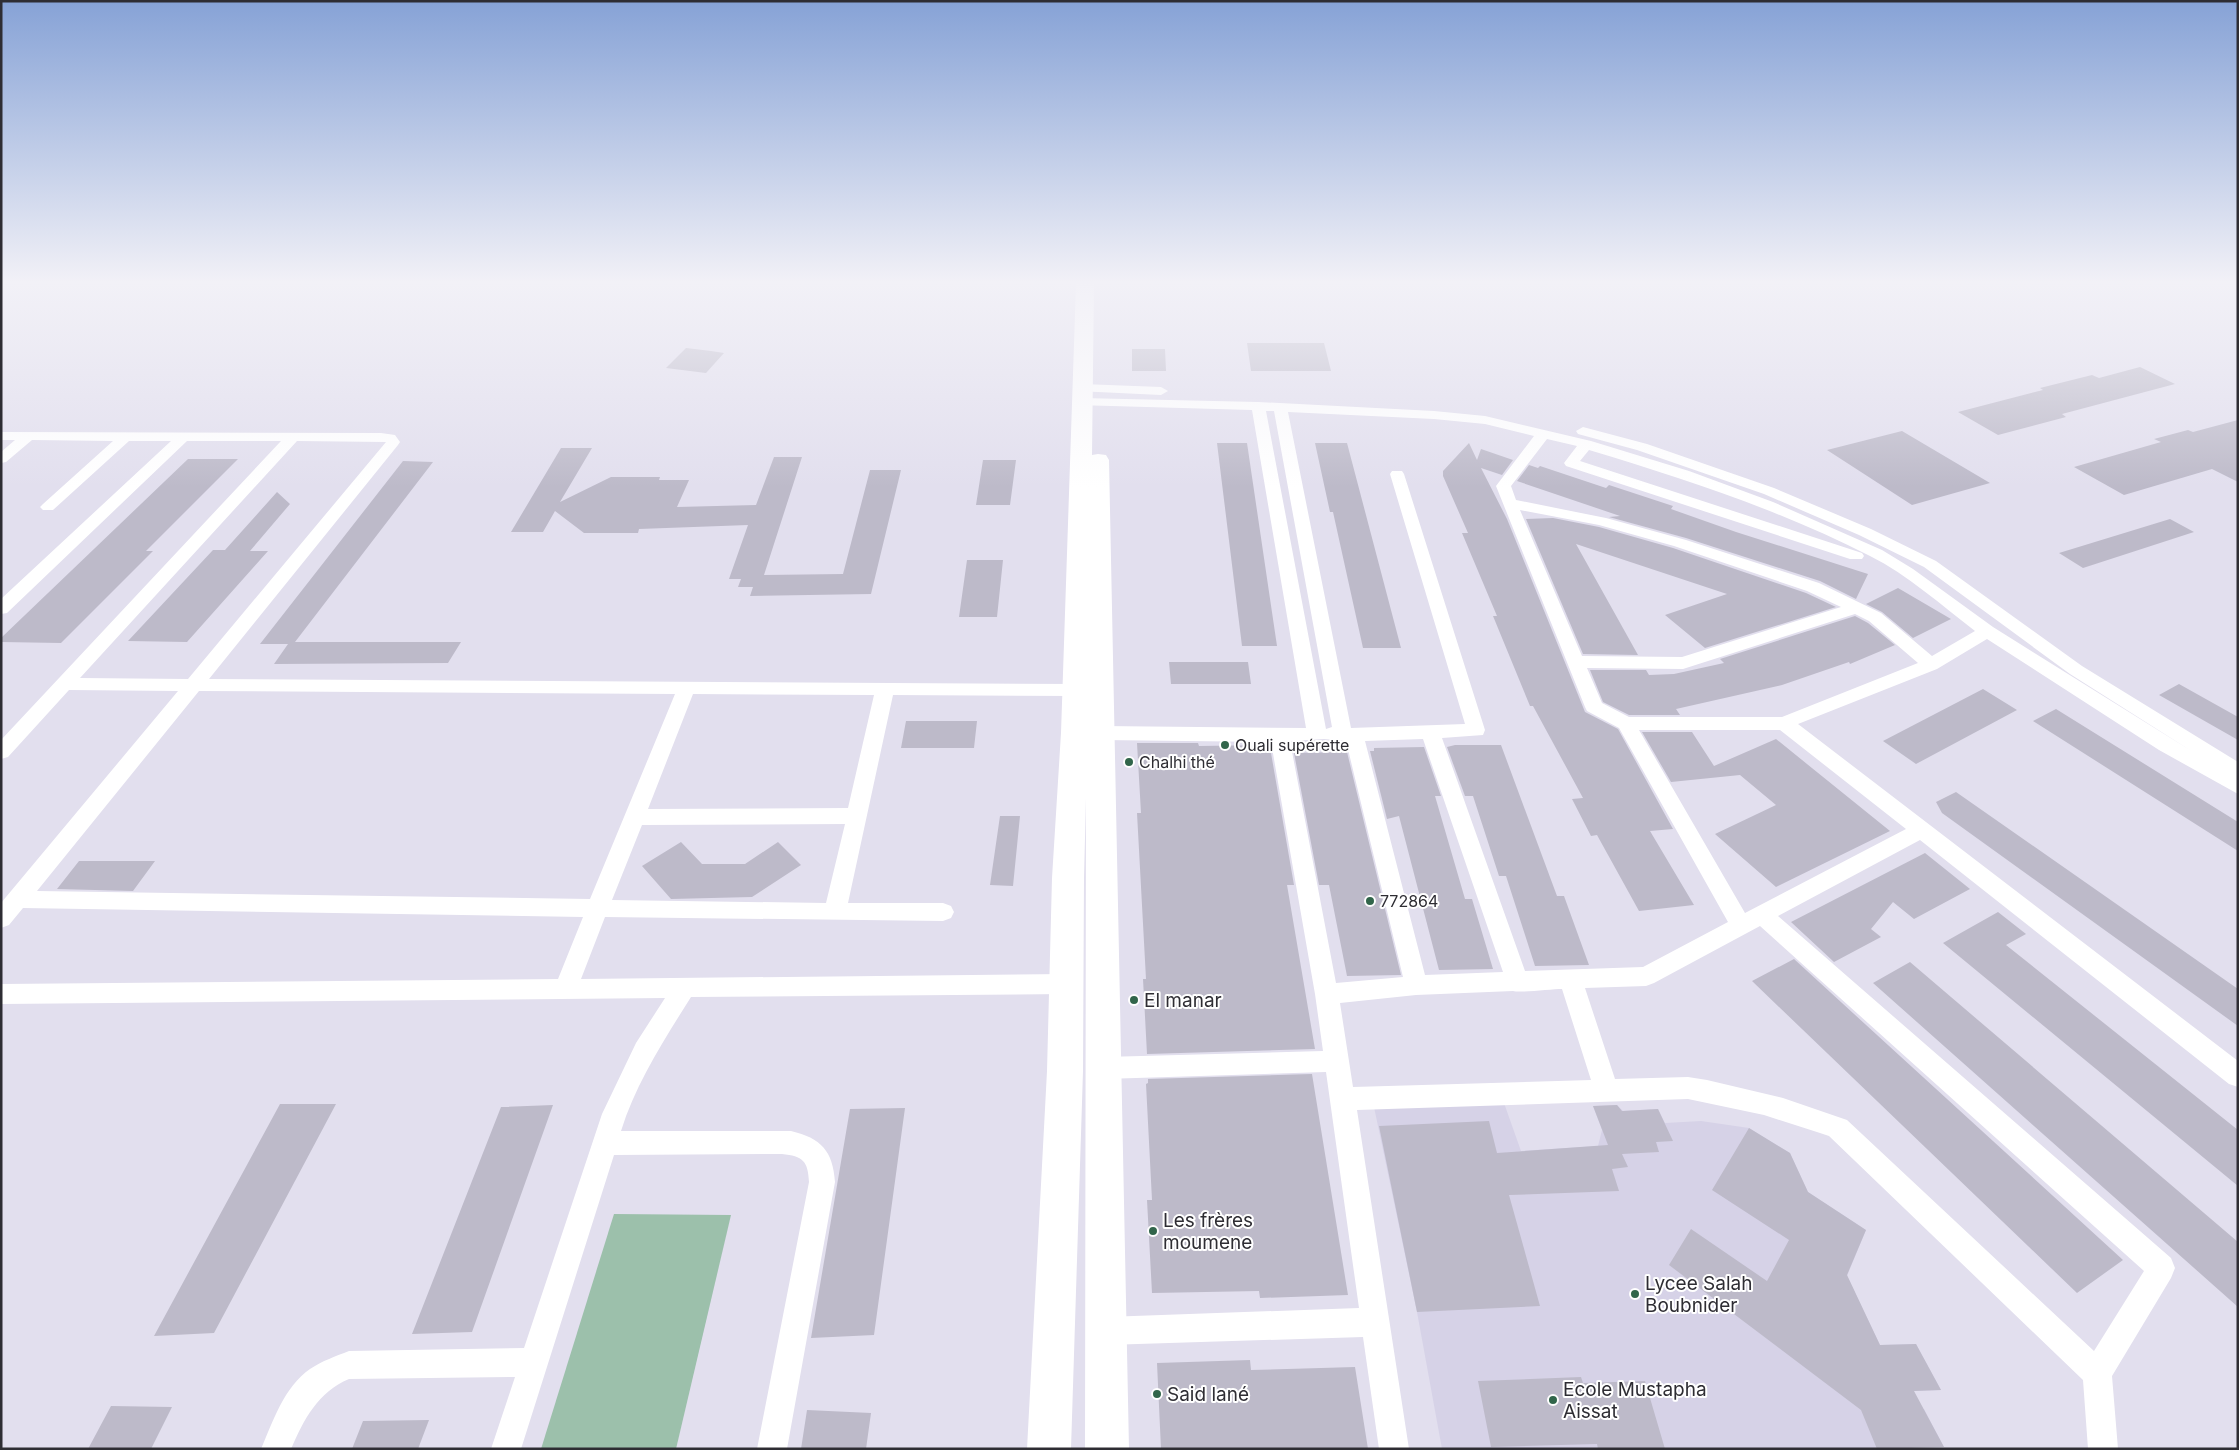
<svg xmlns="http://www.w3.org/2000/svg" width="2239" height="1450" font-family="Inter,sans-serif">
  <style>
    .built { fill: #d6d2e7 }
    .green { fill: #9cc0ab }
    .building { fill: #bdbac9 }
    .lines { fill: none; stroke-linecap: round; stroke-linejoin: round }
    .minor { fill: #fff; fill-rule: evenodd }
    .secondary { fill: #fff; fill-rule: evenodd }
    .poi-dot { fill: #31654a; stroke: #fff; stroke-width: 2 }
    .labels { text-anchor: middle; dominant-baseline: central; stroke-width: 4; stroke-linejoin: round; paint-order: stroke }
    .poi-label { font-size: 16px; fill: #2e2d33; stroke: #fff; text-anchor: start }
    .near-poi-label { font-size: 19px; fill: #2e2d33; stroke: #fff; text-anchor: start }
  </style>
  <rect width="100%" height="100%" fill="#e2dfee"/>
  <path class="built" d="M 1504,1103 L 1521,1151 L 1598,1146 L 1602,1130 L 1593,1106 L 1617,1105 L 1623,1111 L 1658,1109 L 1665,1123 L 1701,1121 L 1749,1128 L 1790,1153 L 1808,1192 L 1866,1230 L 1847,1276 L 1880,1345 L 1916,1344 L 1941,1390 L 1885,1392 L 1893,1408 L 1924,1409 L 1944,1447 L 1908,1446 L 1909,1449 L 1442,1449 L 1417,1312 L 1374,1107 Z"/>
  <path class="green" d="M 614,1214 L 731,1215 L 676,1449 L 541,1449 Z"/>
  <path class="building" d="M 1247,343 L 1324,343 L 1331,371 L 1251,371 Z
    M 686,348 L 711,351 L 724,353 L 706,373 L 666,368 Z
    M 1132,349 L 1165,349 L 1166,371 L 1132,371 Z
    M 2140,367 L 2175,384 L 2062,414 L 2066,417 L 1998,435 L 1958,412 L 2043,390 L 2040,388 L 2092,375 L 2099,378 Z
    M 2238,420 L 2238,482 L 2212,469 L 2124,495 L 2074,467 L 2161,442 L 2154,439 L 2188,430 L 2193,432 Z
    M 1902,431 L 1990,483 L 1912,505 L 1827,450 Z
    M 1217,443 L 1247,443 L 1277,646 L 1242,646 Z
    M 1315,443 L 1347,443 L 1401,648 L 1363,648 L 1333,512 L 1330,512 Z
    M 1469,443 L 1477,460 L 1481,449 L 1513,460 L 1502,475 L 1481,468 L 1507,519 L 1585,712 L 1618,729 L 1673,829 L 1650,831 L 1694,905 L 1639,911 L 1597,835 L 1591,836 L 1572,799 L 1583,798 L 1533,706 L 1530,706 L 1493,616 L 1497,616 L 1462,533 L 1468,533 L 1443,476 L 1443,471 Z
    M 561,448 L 592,448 L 560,502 L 611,477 L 660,477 L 659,480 L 689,480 L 677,507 L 756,505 L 774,457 L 802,457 L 764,575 L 843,574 L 870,470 L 901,470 L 871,594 L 750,596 L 753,587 L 738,587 L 741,579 L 729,579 L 748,525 L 639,529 L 638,533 L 584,533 L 555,511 L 543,532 L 511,532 Z
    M 188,459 L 238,459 L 146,551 L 153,551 L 61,643 L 1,642 L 1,638 Z
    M 983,460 L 1016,460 L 1010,505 L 976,505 Z
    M 403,461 L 433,462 L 295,642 L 461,642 L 448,663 L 274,664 L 288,644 L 260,644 Z
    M 1529,465 L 1538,468 L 1540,466 L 1606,488 L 1609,485 L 1673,506 L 1671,509 L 1736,532 L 1868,574 L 1856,599 L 1820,581 L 1686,538 L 1609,517 L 1620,516 L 1517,481 Z
    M 277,492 L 290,504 L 250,551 L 268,551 L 187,642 L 128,641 L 213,550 L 225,550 Z
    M 1553,518 L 1599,527 L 1673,548 L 1806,593 L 1836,607 L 1705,648 L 1665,615 L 1727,594 L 1576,544 L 1638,655 L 1583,654 L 1526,519 Z
    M 2170,519 L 2194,532 L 2083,568 L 2059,553 Z
    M 967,560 L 1003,560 L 997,617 L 959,617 Z
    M 1898,588 L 1951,619 L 1913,638 L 1882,612 L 1866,604 Z
    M 1855,616 L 1868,623 L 1895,645 L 1850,664 L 1849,662 L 1782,685 L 1676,709 L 1680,715 L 1629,715 L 1603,702 L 1590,670 L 1646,670 L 1649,675 L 1674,674 L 1724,663 L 1720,659 Z
    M 1169,662 L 1248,662 L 1251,684 L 1171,684 Z
    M 2179,684 L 2238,717 L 2238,740 L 2159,695 Z
    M 1983,689 L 2017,710 L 1916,764 L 1883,741 Z
    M 2056,709 L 2238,822 L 2238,851 L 2033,721 Z
    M 906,721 L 977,721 L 974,748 L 901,748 Z
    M 1642,732 L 1692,732 L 1714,766 L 1776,739 L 1890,831 L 1776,887 L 1715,834 L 1776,805 L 1740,775 L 1671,782 Z
    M 1137,743 L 1198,743 L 1199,746 L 1267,745 L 1269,753 L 1271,753 L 1294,885 L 1287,885 L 1315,1049 L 1147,1054 L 1143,979 L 1146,979 L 1137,813 L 1141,813 Z
    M 1455,745 L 1501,745 L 1557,896 L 1564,896 L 1589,965 L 1535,966 L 1506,876 L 1499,876 L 1473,796 L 1465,796 L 1447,747 Z
    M 1424,747 L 1441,796 L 1435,796 L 1465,899 L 1472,899 L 1493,969 L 1439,970 L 1399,816 L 1387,819 L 1370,751 L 1374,751 L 1374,748 Z
    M 1347,752 L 1401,975 L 1347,976 L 1329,885 L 1319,885 L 1294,753 Z
    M 1956,792 L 2238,989 L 2238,1026 L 1942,813 L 1936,802 Z
    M 1000,816 L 1020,816 L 1013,886 L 990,885 Z
    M 681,842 L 702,864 L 745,864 L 778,842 L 801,865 L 752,897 L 671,899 L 642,866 Z
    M 1925,853 L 1970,889 L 1914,919 L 1893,902 L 1871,929 L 1881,937 L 1834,962 L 1791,922 Z
    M 79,861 L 155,861 L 133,891 L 57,889 Z
    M 1998,912 L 2026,934 L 2006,945 L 2238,1130 L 2238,1186 L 1943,943 Z
    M 1794,959 L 1830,992 L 2123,1260 L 2077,1293 L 1752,981 Z
    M 1910,962 L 2238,1242 L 2238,1307 L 1873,983 Z
    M 1312,1074 L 1348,1295 L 1260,1298 L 1259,1291 L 1152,1293 L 1147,1200 L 1152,1200 L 1146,1084 L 1148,1083 L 1148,1079 Z
    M 280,1104 L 336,1104 L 214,1333 L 154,1336 Z
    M 553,1105 L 472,1332 L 412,1334 L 501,1107 Z
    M 1617,1105 L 1622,1111 L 1658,1109 L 1673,1141 L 1656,1142 L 1659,1152 L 1622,1154 L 1628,1167 L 1612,1169 L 1619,1191 L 1509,1195 L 1540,1306 L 1417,1312 L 1379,1126 L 1489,1121 L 1497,1153 L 1608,1145 L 1593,1106 Z
    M 905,1108 L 874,1335 L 811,1338 L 850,1109 Z
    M 1749,1128 L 1790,1153 L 1808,1192 L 1866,1230 L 1847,1275 L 1880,1345 L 1916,1344 L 1941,1390 L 1914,1391 L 1944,1447 L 1877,1449 L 1861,1410 L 1669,1265 L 1691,1229 L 1767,1281 L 1789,1240 L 1712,1190 Z
    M 1250,1360 L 1251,1370 L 1355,1367 L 1368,1449 L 1161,1449 L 1157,1363 Z
    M 1581,1377 L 1583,1383 L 1645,1381 L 1665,1449 L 1598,1449 L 1597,1444 L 1491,1447 L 1478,1381 Z
    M 111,1406 L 172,1407 L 151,1449 L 88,1449 Z
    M 807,1410 L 871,1413 L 866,1449 L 801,1449 Z
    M 429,1420 L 418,1449 L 352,1449 L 363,1421 Z"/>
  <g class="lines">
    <path class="minor" d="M 1082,384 L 1161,387 L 1168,391 L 1161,395 L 1077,391 L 1075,388 Z
      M 1081,398 L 1258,402 L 1434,411 L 1485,416 L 1591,441 L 1689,471 L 1773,502 L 1882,550 L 1913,569 L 1993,627 L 2193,752 L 2070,674 L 1924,567 L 1859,535 L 1764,494 L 1637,450 L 1578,434 L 1576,431 L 1583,427 L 1647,444 L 1774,488 L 1871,529 L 1936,561 L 2082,666 L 2238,762 L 2238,794 L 2159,750 L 1987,639 L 1937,669 L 1798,724 L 2238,1061 L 2238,1087 L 2229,1084 L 1920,840 L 1778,916 L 2171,1258 L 2175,1268 L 2171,1278 L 2112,1376 L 2118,1449 L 2088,1449 L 2083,1380 L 1829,1136 L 1820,1133 L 1764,1115 L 1688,1099 L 1357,1110 L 1409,1449 L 1379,1449 L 1363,1337 L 1106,1345 L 1096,1341 L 1092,1331 L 1096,1321 L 1106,1317 L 1359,1308 L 1326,1072 L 1104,1079 L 1095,1076 L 1092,1068 L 1095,1060 L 1104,1057 L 1323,1051 L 1315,994 L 1271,742 L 1101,740 L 1094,738 L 1092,733 L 1094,728 L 1101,726 L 1306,728 L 1252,410 L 1076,405 L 1074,402 L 1076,399 ZM 1266,411 L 1274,411 L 1332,727 L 1326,729 ZM 1288,412 L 1434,419 L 1485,424 L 1534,436 L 1496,486 L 1585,707 L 1587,711 L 1619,728 L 1728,922 L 1643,967 L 1525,971 L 1442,738 L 1483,735 L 1485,730 L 1404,474 L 1402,471 L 1392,471 L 1390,474 L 1465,724 L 1351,728 ZM 1547,439 L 1577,446 L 1564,463 L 1566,466 L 1850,559 L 1862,559 L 1864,556 L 1862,553 L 1580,461 L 1589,450 C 1685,479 1780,510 1870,556 C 1908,575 1941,605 1975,631 L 1932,656 L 1881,613 L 1819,583 L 1686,540 L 1606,518 L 1516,500 L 1511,486 ZM 1520,510 L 1599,525 L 1674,546 L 1807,591 L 1841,607 L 1682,657 L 1582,656 ZM 1855,614 L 1869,621 L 1918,663 L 1782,717 L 1629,717 L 1602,703 L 1587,668 L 1683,669 ZM 1639,730 L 1780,730 L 1906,829 L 1745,913 ZM 1324,739 L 1346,741 L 1403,977 L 1336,983 L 1290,741 ZM 1423,739 L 1503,972 L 1425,975 L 1365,741 ZM 1760,926 L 2144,1271 L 2094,1351 L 1847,1120 L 1783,1098 L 1707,1080 L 1688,1077 L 1615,1079 L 1585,988 L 1646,986 L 1654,983 ZM 1562,989 L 1591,1080 L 1353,1087 L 1340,1003 L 1416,995 L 1513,991 C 1520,993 1552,989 1562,989 Z
      M 1,432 L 381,433 L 395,435 L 400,442 L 398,445 L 209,679 L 1076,684 L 1082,686 L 1085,690 L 1082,694 L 1076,696 L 893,695 L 848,903 L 943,903 L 951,906 L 954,912 L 951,918 L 943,921 L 605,917 L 581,979 L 1066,974 L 1074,977 L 1077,984 L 1074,991 L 1066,994 L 691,997 C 664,1040 636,1083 621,1131 L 791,1131 C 821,1138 833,1151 835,1182 L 787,1449 L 757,1449 L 809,1182 C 808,1161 803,1156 782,1154 L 614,1155 L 521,1449 L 491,1449 L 515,1377 L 349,1379 C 318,1392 304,1419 291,1449 L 261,1449 C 273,1421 284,1387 310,1369 C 322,1361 336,1356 349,1351 L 524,1348 L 602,1114 L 636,1043 L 665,998 L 1,1004 L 1,984 L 558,979 L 583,917 L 23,908 L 9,925 L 1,928 L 1,903 L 178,691 L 69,690 L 8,757 L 1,759 L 1,740 L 281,441 L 187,441 L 7,613 L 1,614 L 1,599 L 171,441 L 129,441 L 53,510 L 43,510 L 40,507 L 43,504 L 113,441 L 32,440 L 6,462 L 1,463 L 1,452 L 15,440 L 1,440 ZM 297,441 L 386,442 L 188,679 L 80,678 ZM 199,691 L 675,694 L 590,899 L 37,891 ZM 693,694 L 874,695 L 848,808 L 648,809 ZM 845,824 L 826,903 L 612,900 L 642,825 Z"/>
    <path class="secondary" d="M 1076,284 L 1094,284 L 1092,455 L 1098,454 L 1106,455 L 1109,460 L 1129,1449 L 1085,1449 L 1086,798 L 1084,878 L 1083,1071 L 1071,1449 L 1027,1449 L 1047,1071 L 1052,878 L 1061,733 Z"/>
  </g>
  <linearGradient id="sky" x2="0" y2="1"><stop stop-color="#86a2d6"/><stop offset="0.58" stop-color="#f2f1f7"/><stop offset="1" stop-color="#f2f1f7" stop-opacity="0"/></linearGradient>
  <rect width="2239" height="487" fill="url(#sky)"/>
  <g class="poi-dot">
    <circle cx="1225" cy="745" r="5"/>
    <circle cx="1129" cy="762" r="5"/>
    <circle cx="1370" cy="901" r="5"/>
    <circle cx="1134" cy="1000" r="5"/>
    <circle cx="1153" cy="1231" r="5"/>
    <circle cx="1635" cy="1294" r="5"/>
    <circle cx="1157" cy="1394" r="5"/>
    <circle cx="1553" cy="1400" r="5"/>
  </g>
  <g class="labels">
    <g class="poi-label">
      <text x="1235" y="745">Ouali supérette</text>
      <text x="1139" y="762">Chalhi thé</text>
      <text x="1380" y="901">772864</text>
    </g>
    <g class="near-poi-label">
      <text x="1144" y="1000">El manar</text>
      <text x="1163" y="1220">Les frères<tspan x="1163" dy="22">moumene</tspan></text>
      <text x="1645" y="1283">Lycee Salah<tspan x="1645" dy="22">Boubnider</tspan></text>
      <text x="1563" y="1389">Ecole Mustapha<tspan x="1563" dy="22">Aissat</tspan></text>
      <text x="1167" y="1394">Said lané</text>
    </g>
  </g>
  <rect width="2239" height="1450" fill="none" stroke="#2e2d33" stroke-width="5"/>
</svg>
